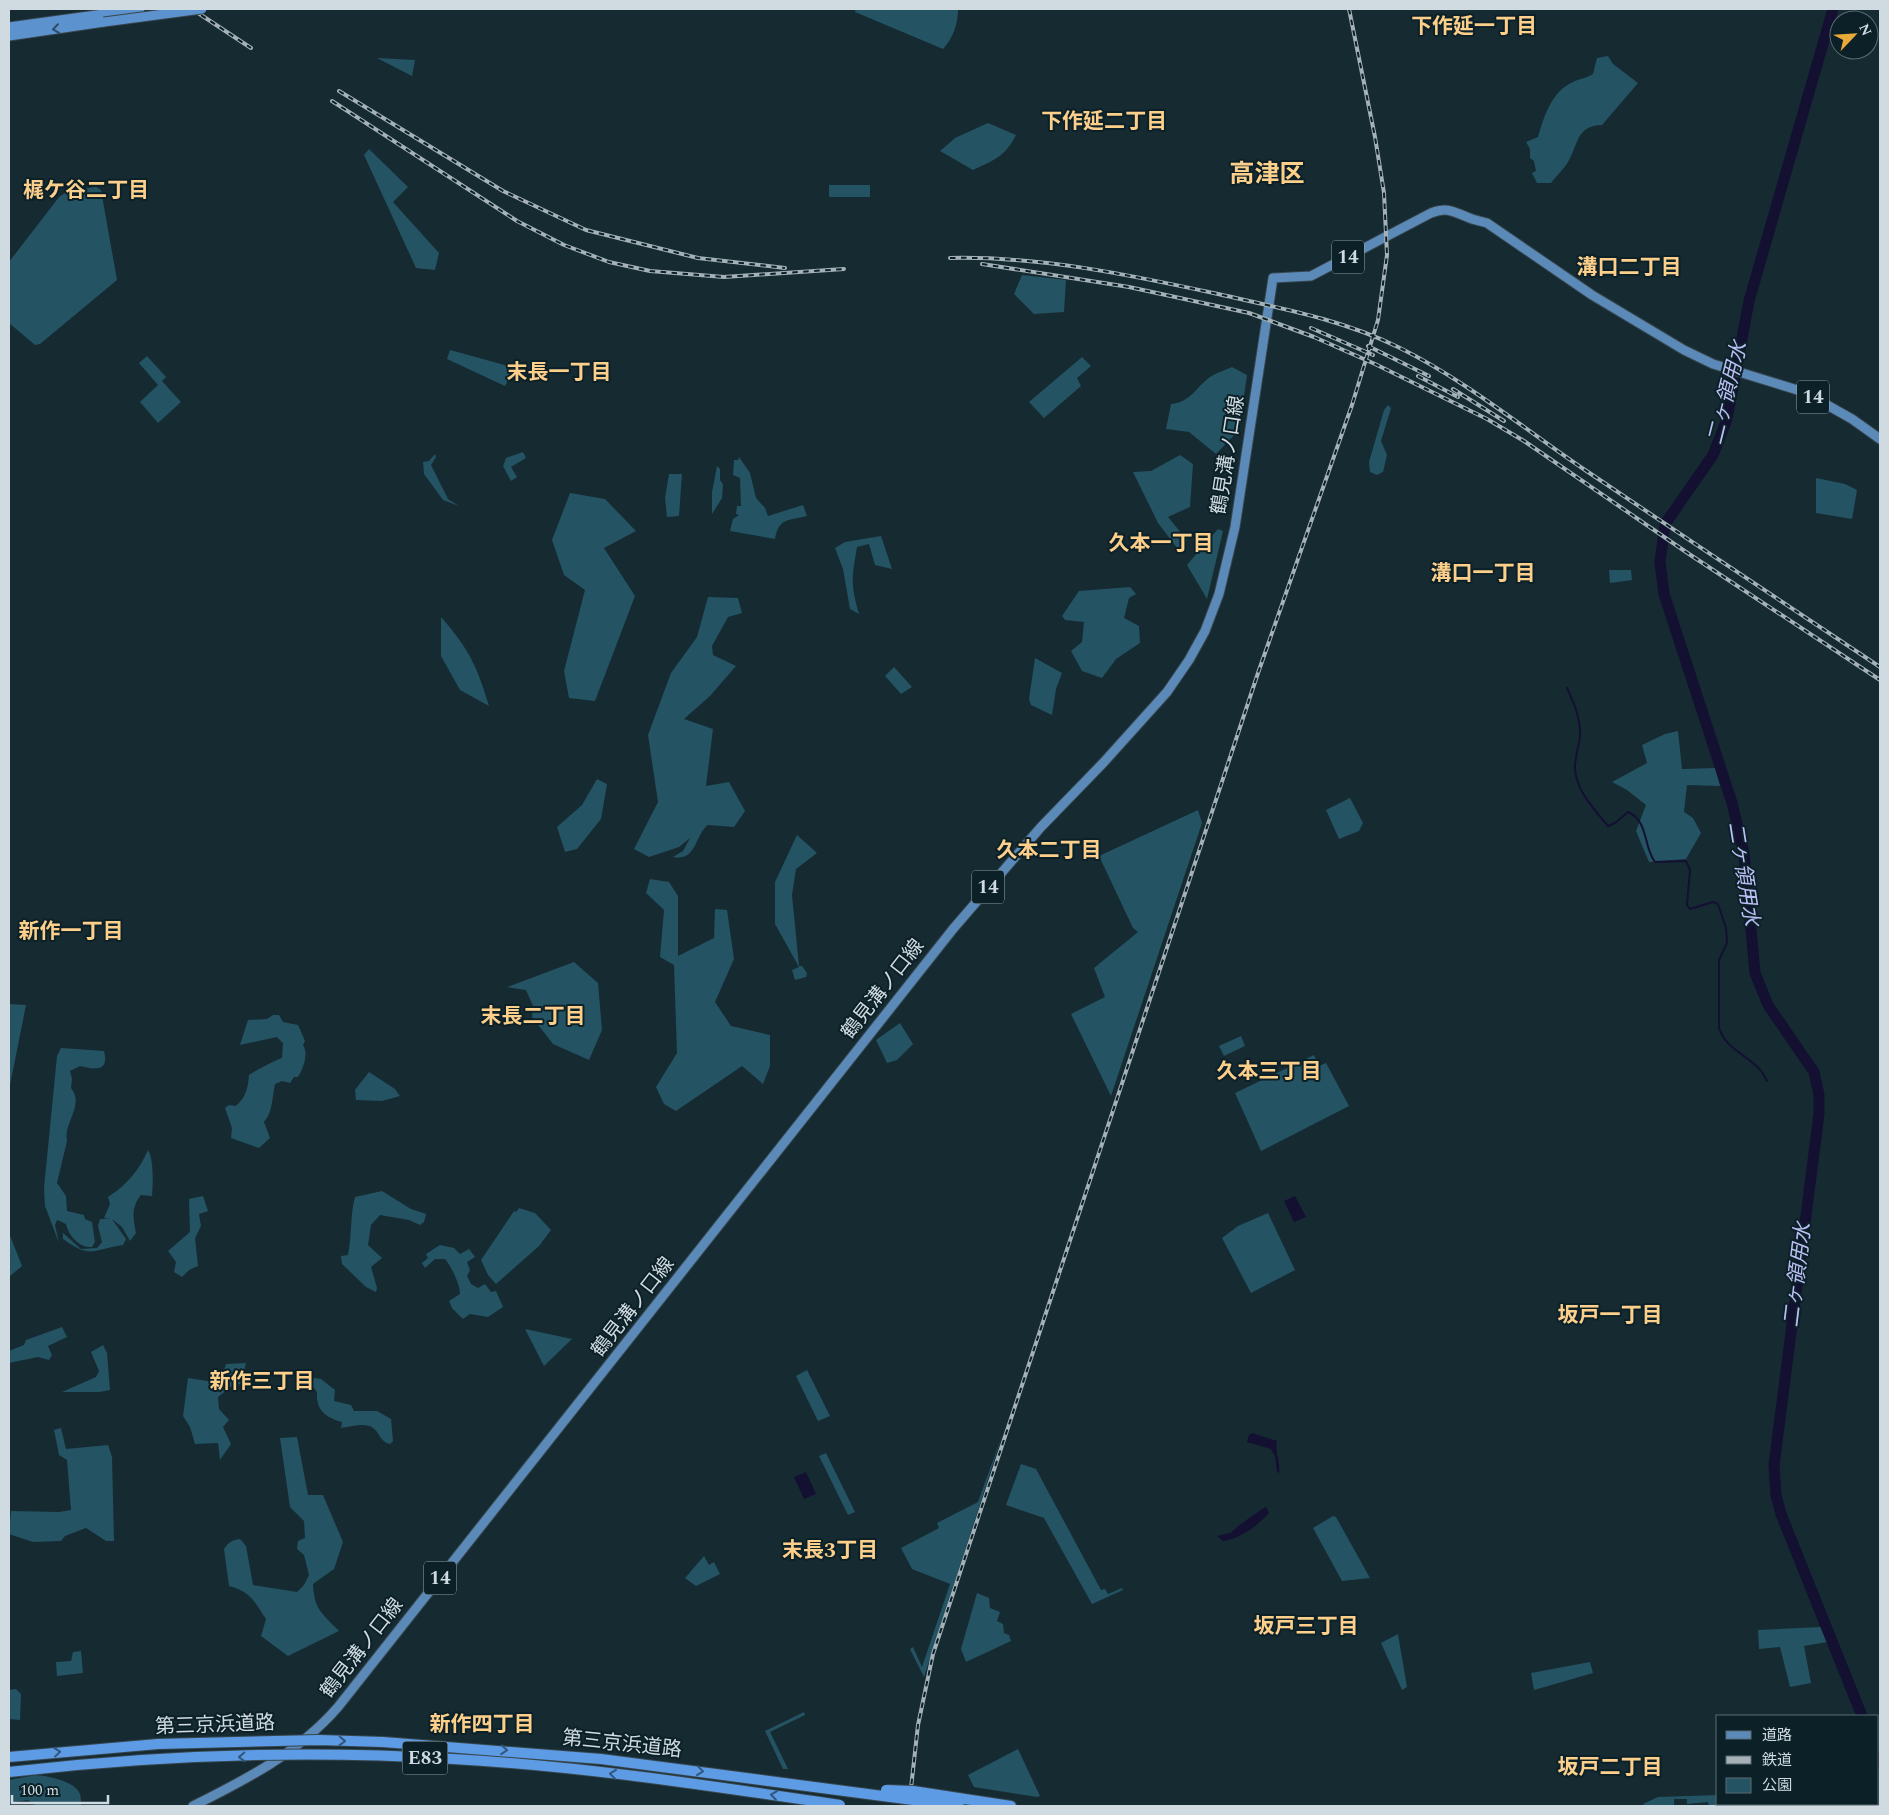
<svg xmlns="http://www.w3.org/2000/svg" width="1889" height="1815" font-family="Spectral,'Noto Sans JP',serif">
  <style>
    .green { fill: #245363 }
    .water { fill: #131032 }
    .lines { fill: none; stroke-linecap: round; stroke-linejoin: round }
    .stream { stroke: #131032; stroke-width: 2 }
    .river { stroke: #131032; stroke-width: 11 }
    .primary-casing { stroke: #37464d; stroke-width: 11 }
    .trunk-casing { stroke: #37464d; stroke-width: 11 }
    .motorway-casing { stroke: #37464d; stroke-width: 12 }
    .primary { stroke: #5b89b8; stroke-width: 9 }
    .trunk { stroke: #5c92ce; stroke-width: 9 }
    .motorway { stroke: #5d9be4; stroke-width: 10 }
    .rail-casing { stroke: #a4b2b8; stroke-width: 4 }
    .rail { stroke: #0c2028; stroke-width: 2; stroke-dasharray: 5.5; stroke-linecap: butt }
    .trunk-bridge-casing { stroke: #37464d; stroke-width: 11; stroke-linecap: butt }
    .motorway-bridge-casing { stroke: #37464d; stroke-width: 12; stroke-linecap: butt }
    .trunk-bridge { stroke: #5c92ce; stroke-width: 9 }
    .motorway-bridge { stroke: #5d9be4; stroke-width: 10 }
    .oneway { stroke: #2c4e6a }
    .oneway2 { stroke: #30577d }
    .labels { text-anchor: middle; dominant-baseline: central; stroke-width: 4; stroke-linejoin: round; paint-order: stroke }
    .shield { fill: #0c2028; stroke: #94a3a9; stroke-width: 1 }
    .shield-label { font-size: 19px; font-weight: bold; fill: #cfdbe0 }
    .street-label { font-size: 20px; fill: #cfdbe0; stroke: #0c2028 }
    .neighbourhood-label { font-size: 21px; font-weight: bold; fill: #fccf8b; stroke: #0c2028 }
    .water-label { font-size: 21px; font-style: italic; fill: #bbbef4; stroke: #0c2028 }
    .district-label { font-size: 25px; font-weight: bold; fill: #fccf8b; stroke: #0c2028 }
  </style>
  <rect width="100%" height="100%" fill="#162a32"/>
  <path class="green" d="M 856,9 L 958,9 C 958,24 953,38 943,49 L 855,12 Z
    M 1608,56 L 1613,64 L 1638,83 L 1602,125 C 1576,126 1579,143 1568,162 C 1564,169 1556,176 1551,183 L 1537,183 L 1532,173 L 1536,171 L 1534,161 L 1530,158 L 1530,149 L 1526,142 L 1538,137 C 1544,116 1552,90 1575,81 C 1582,78 1587,78 1593,74 L 1597,58 Z
    M 377,58 L 415,60 L 412,76 Z
    M 988,123 L 1016,135 C 1005,157 994,160 973,170 L 940,151 L 955,138 Z
    M 369,149 L 408,187 L 393,202 L 439,253 L 435,270 L 416,268 L 364,155 Z
    M 829,185 L 870,185 L 870,197 L 829,197 Z
    M 96,187 L 101,190 L 117,280 L 40,344 L 35,345 L 9,323 L 9,262 L 59,197 L 68,191 Z
    M 1022,275 L 1066,280 L 1064,312 L 1034,314 L 1014,294 Z
    M 450,350 L 515,368 L 505,386 L 447,359 Z
    M 147,356 L 166,377 L 162,381 L 181,402 L 158,423 L 140,402 L 158,385 L 139,363 Z
    M 1082,357 L 1091,366 L 1077,378 L 1081,386 L 1044,418 L 1029,402 Z
    M 1232,367 L 1247,375 L 1239,430 L 1216,454 L 1189,432 L 1166,429 L 1171,404 C 1191,402 1195,388 1210,377 C 1216,373 1225,370 1232,367 Z
    M 1388,405 L 1391,408 L 1381,441 L 1387,455 L 1383,472 L 1377,475 L 1370,472 L 1369,462 L 1384,410 Z
    M 523,452 L 526,458 L 511,467 L 517,477 L 511,481 L 503,466 L 506,458 Z
    M 435,454 L 436,457 L 431,465 L 448,499 L 459,506 L 443,500 L 424,474 L 423,462 L 429,461 Z
    M 1180,455 L 1193,464 L 1190,507 L 1168,517 L 1187,540 L 1181,553 L 1158,523 L 1133,472 L 1151,471 Z
    M 739,457 L 750,473 L 756,498 L 765,508 L 768,516 L 803,505 L 807,516 C 789,521 779,517 775,539 L 730,531 L 733,519 L 739,515 L 736,514 L 737,506 L 741,506 L 740,478 L 733,475 L 734,460 L 738,460 Z
    M 717,466 L 720,469 L 720,480 L 723,484 L 722,498 L 712,514 L 712,492 Z
    M 669,474 L 682,474 L 679,516 L 667,517 L 665,498 Z
    M 1816,478 L 1845,484 L 1857,490 L 1852,519 L 1816,513 Z
    M 570,493 L 605,499 L 636,531 L 604,548 L 635,596 L 595,701 L 569,698 L 564,671 L 585,590 L 564,575 L 552,540 Z
    M 1218,529 L 1223,531 L 1207,599 L 1187,565 Z
    M 881,536 L 892,569 L 875,565 L 869,544 L 857,547 C 852,578 850,582 859,614 L 850,609 L 843,569 L 835,548 L 845,542 Z
    M 1609,570 L 1631,570 L 1632,580 L 1610,583 Z
    M 1130,587 L 1136,594 L 1129,598 L 1124,618 L 1139,626 L 1140,643 L 1116,659 L 1102,678 L 1082,671 L 1071,651 L 1082,642 L 1084,622 L 1065,620 L 1062,616 L 1079,591 Z
    M 708,597 L 738,598 L 742,613 L 728,617 L 712,646 L 713,655 L 736,666 L 710,696 L 684,719 L 713,729 L 706,786 L 729,782 L 745,811 L 734,827 L 708,825 C 695,834 697,862 673,857 L 683,851 L 690,838 L 679,847 L 649,857 L 634,849 L 658,802 L 648,735 L 671,673 L 697,637 Z
    M 441,617 C 469,649 477,666 489,706 L 460,690 L 441,656 Z
    M 1035,658 L 1062,673 L 1056,689 L 1052,715 L 1031,705 L 1029,699 Z
    M 894,667 L 912,687 L 901,694 L 885,676 Z
    M 1678,731 L 1682,769 L 1715,768 L 1720,786 L 1687,785 L 1684,812 L 1693,818 L 1701,833 L 1686,859 L 1649,862 L 1636,831 L 1646,805 L 1627,790 L 1612,782 L 1647,763 L 1642,745 L 1665,734 Z
    M 597,779 L 607,784 L 601,819 L 577,849 L 565,852 L 557,827 L 582,805 Z
    M 1350,798 L 1363,823 L 1359,831 L 1339,839 L 1326,810 Z
    M 1198,810 L 1202,823 L 1111,1096 L 1071,1014 L 1105,997 L 1094,968 L 1138,932 L 1133,928 L 1099,856 Z
    M 797,835 L 817,853 L 796,869 L 792,895 L 799,966 L 802,966 L 807,973 L 806,977 L 795,980 L 792,970 L 799,967 L 775,924 L 775,882 Z
    M 650,879 L 669,882 L 678,896 L 678,956 L 714,938 L 715,909 L 727,910 L 734,959 L 715,1002 L 731,1026 L 770,1035 L 770,1066 L 763,1084 L 742,1066 L 676,1111 L 664,1104 L 656,1087 L 677,1053 L 674,965 L 660,957 L 664,910 L 646,893 Z
    M 574,962 L 598,983 L 602,1030 L 589,1060 L 553,1044 L 532,1017 L 533,1006 L 526,990 L 507,987 Z
    M 9,1004 L 26,1005 L 10,1085 L 9,1106 Z
    M 273,1015 L 279,1015 L 283,1022 L 298,1025 L 305,1041 L 303,1045 C 309,1054 303,1069 298,1077 L 294,1077 L 290,1083 L 282,1081 L 275,1084 C 272,1097 273,1112 264,1122 L 270,1138 L 259,1148 L 231,1138 L 232,1128 L 225,1108 L 229,1105 L 236,1106 C 246,1097 248,1088 249,1075 C 256,1070 274,1061 282,1058 L 283,1043 L 277,1037 L 240,1045 L 248,1020 L 267,1019 Z
    M 900,1023 L 913,1044 L 897,1060 L 887,1063 L 876,1040 Z
    M 1241,1036 L 1245,1046 L 1224,1056 L 1219,1046 Z
    M 61,1048 L 104,1051 C 110,1073 92,1069 80,1066 L 70,1071 L 72,1079 L 71,1088 C 85,1105 63,1123 67,1141 L 57,1183 L 66,1196 L 67,1211 L 84,1215 L 85,1219 L 92,1222 L 95,1242 L 92,1247 C 79,1248 69,1236 66,1224 L 57,1220 L 55,1225 L 59,1243 L 45,1206 L 44,1188 L 57,1056 Z
    M 1314,1055 L 1319,1066 L 1326,1063 L 1349,1106 L 1261,1151 L 1235,1093 Z
    M 369,1072 L 395,1089 L 400,1096 L 382,1101 L 356,1100 L 355,1090 Z
    M 148,1150 C 154,1159 153,1185 152,1196 L 141,1195 C 131,1207 133,1219 136,1233 L 130,1241 L 122,1227 L 112,1219 L 126,1239 L 123,1245 C 91,1250 91,1259 63,1239 L 63,1233 L 81,1249 L 97,1248 L 102,1242 L 98,1226 L 100,1219 L 110,1219 L 104,1218 L 110,1204 L 108,1197 C 126,1186 140,1169 148,1150 Z
    M 382,1191 L 411,1209 L 426,1214 L 424,1222 L 420,1225 L 409,1220 L 380,1215 L 371,1225 L 368,1245 L 382,1258 L 371,1267 L 377,1288 L 376,1292 L 366,1287 L 342,1264 L 341,1256 L 348,1255 C 352,1235 350,1215 355,1197 Z
    M 203,1196 L 208,1211 L 199,1214 L 201,1226 L 195,1238 L 198,1266 L 189,1270 L 182,1277 L 174,1272 L 176,1262 L 168,1251 L 190,1232 L 189,1199 Z
    M 519,1208 L 535,1213 L 551,1230 L 539,1246 L 496,1284 L 488,1275 L 481,1260 L 514,1211 L 516,1212 Z
    M 1268,1213 L 1295,1270 L 1251,1293 L 1222,1238 L 1238,1226 Z
    M 9,1233 L 22,1266 L 10,1276 L 9,1272 Z
    M 440,1245 L 454,1248 L 460,1254 L 469,1249 L 475,1257 L 467,1262 L 470,1270 L 467,1276 L 471,1284 L 478,1288 L 485,1284 L 491,1292 L 496,1291 L 503,1307 L 488,1317 L 470,1314 L 463,1319 L 452,1308 L 449,1301 L 460,1294 C 460,1284 451,1266 445,1259 L 435,1259 L 425,1268 L 422,1263 L 428,1258 L 426,1254 Z
    M 62,1327 L 67,1337 L 48,1346 L 52,1355 L 49,1360 L 38,1357 L 9,1363 L 9,1351 L 24,1345 L 26,1340 Z
    M 525,1329 L 572,1339 L 544,1366 Z
    M 103,1345 L 107,1353 L 110,1390 L 99,1392 L 62,1392 L 96,1377 L 99,1371 L 91,1352 Z
    M 246,1363 L 241,1384 L 233,1385 L 218,1397 L 219,1409 L 229,1420 L 223,1427 L 231,1444 L 220,1460 L 218,1443 L 195,1444 L 190,1427 L 183,1416 L 188,1378 L 220,1383 L 226,1364 Z
    M 807,1370 L 830,1416 L 818,1421 L 796,1376 Z
    M 314,1378 L 321,1379 L 335,1390 L 334,1401 L 351,1405 L 354,1411 L 377,1411 L 391,1419 L 393,1441 L 390,1444 C 380,1442 380,1433 373,1428 C 366,1422 350,1427 341,1428 L 342,1422 C 325,1417 316,1410 317,1392 L 310,1383 Z
    M 61,1428 L 66,1449 L 108,1445 L 112,1457 L 114,1541 L 106,1541 L 86,1528 L 65,1536 L 61,1541 L 33,1542 L 9,1534 L 11,1511 L 59,1512 L 71,1510 L 67,1460 L 59,1455 L 54,1430 Z
    M 1003,1433 L 924,1677 L 910,1649 L 913,1647 L 922,1667 L 950,1584 L 912,1569 L 901,1548 L 939,1528 L 937,1523 L 978,1502 Z
    M 297,1437 L 308,1495 L 323,1495 L 343,1542 L 334,1569 L 313,1584 C 314,1610 322,1613 339,1631 L 288,1656 L 261,1636 L 266,1619 C 254,1601 251,1592 229,1586 L 224,1549 C 228,1543 231,1540 240,1539 L 246,1546 L 253,1585 L 297,1592 L 304,1585 L 309,1575 L 304,1555 L 297,1549 L 298,1541 L 305,1538 L 304,1521 L 290,1507 L 280,1438 Z
    M 826,1453 L 855,1512 L 848,1515 L 819,1456 Z
    M 1021,1464 L 1036,1469 L 1101,1590 L 1105,1589 L 1108,1594 L 1122,1588 L 1123,1590 L 1092,1604 L 1044,1518 L 1006,1505 Z
    M 1333,1516 L 1336,1517 L 1370,1578 L 1342,1581 L 1313,1528 Z
    M 704,1556 L 709,1565 L 714,1562 L 720,1574 L 696,1586 L 685,1578 Z
    M 977,1593 L 989,1598 L 990,1608 L 1000,1612 L 997,1621 L 1003,1624 L 1004,1633 L 1009,1635 L 1011,1641 L 966,1662 L 961,1649 Z
    M 1821,1627 L 1827,1642 L 1804,1646 L 1811,1683 L 1790,1687 L 1780,1647 L 1759,1649 L 1758,1630 Z
    M 1398,1634 L 1407,1687 L 1402,1690 L 1381,1643 Z
    M 81,1651 L 83,1673 L 57,1676 L 56,1662 L 71,1661 L 73,1652 Z
    M 1590,1662 L 1593,1673 L 1534,1690 L 1531,1673 Z
    M 16,1689 L 21,1694 L 20,1720 L 9,1719 L 9,1690 Z
    M 804,1712 L 805,1715 L 770,1732 L 788,1769 L 783,1769 L 765,1731 Z
    M 1018,1749 L 1040,1796 L 1037,1797 L 974,1787 L 968,1775 Z
    M 36,1775 C 48,1776 75,1781 80,1794 C 81,1797 81,1803 81,1806 L 36,1806 L 28,1800 L 9,1803 L 9,1780 Z
    M 1718,1795 L 1718,1804 L 1722,1804 L 1723,1806 L 1709,1806 L 1708,1802 L 1687,1804 L 1687,1799 L 1674,1799 L 1674,1806 L 1645,1806 L 1643,1804 L 1658,1797 Z"/>
  <path class="water" d="M 1295,1196 L 1306,1217 L 1294,1222 L 1284,1201 Z
    M 1252,1433 L 1277,1441 C 1274,1451 1281,1461 1279,1473 L 1277,1472 L 1275,1456 L 1271,1449 L 1247,1442 L 1249,1435 Z
    M 806,1472 L 816,1494 L 804,1499 L 794,1477 Z
    M 1266,1507 L 1269,1513 C 1256,1527 1241,1538 1223,1541 L 1217,1536 L 1231,1533 C 1232,1530 1261,1509 1266,1507 Z"/>
  <g class="lines">
    <path class="stream" d="M 1567,688 C 1574,704 1581,718 1580,736 C 1579,747 1574,759 1575,770 C 1577,792 1595,810 1608,826 L 1615,823 L 1628,812 C 1649,821 1643,847 1655,862 L 1686,861 L 1690,870 L 1687,905 L 1690,909 L 1713,902 L 1718,904 L 1726,928 L 1727,943 L 1719,960 L 1719,1028 C 1727,1053 1757,1057 1767,1081"/>
    <path class="river" d="M 1833,9 L 1749,301 L 1727,419 L 1713,455 L 1665,524 L 1660,562 L 1664,594 L 1732,803 L 1744,853 L 1755,973 L 1768,1005 L 1814,1072 L 1819,1095 L 1819,1114 L 1774,1465 L 1776,1495 L 1781,1514 L 1862,1716
      M 1878,1757 L 1880,1763"/>
    <defs>
      <path id="primary" d="M 193,1806 C 247,1779 298,1753 338,1707 L 953,929 L 1041,827 L 1104,762 L 1167,692 L 1189,660 L 1205,631 L 1219,594 L 1235,527 L 1273,278 L 1311,276 L 1431,213 C 1447,207 1452,211 1467,217 C 1473,220 1481,221 1487,223 L 1592,295 L 1684,350 L 1713,364 L 1804,392 L 1852,419 L 1880,439"/>
      <path id="trunk" d="M 9,27 L 140,9
        M 9,36 L 104,22"/>
      <path id="motorway" d="M 978,1801 L 1011,1806"/>
    </defs>
    <use href="#primary" class="primary-casing"/>
    <use href="#trunk" class="trunk-casing"/>
    <use href="#motorway" class="motorway-casing"/>
    <use href="#primary" class="primary"/>
    <use href="#trunk" class="trunk"/>
    <use href="#motorway" class="motorway"/>
    <defs>
      <path id="rail" d="M 192,9 L 251,48
        M 339,91 L 503,191 L 586,230 L 698,258 L 785,268
        M 332,101 L 517,221 L 564,245 L 609,262 L 650,271 L 724,277 L 844,269
        M 950,258 C 1041,256 1130,275 1218,294 C 1279,308 1341,319 1398,347 C 1465,380 1523,428 1585,470 C 1683,536 1782,602 1880,667
        M 982,264 L 1129,287 L 1249,313 L 1314,337 L 1375,364 L 1487,419 L 1524,441 L 1689,554 L 1880,680
        M 1311,328 L 1373,355
        M 1368,346 L 1429,376
        M 1418,376 L 1458,397
        M 1453,389 L 1504,421
        M 909,1806 L 918,1725 L 933,1654 L 1258,673 L 1352,405 L 1378,320 L 1387,255 L 1384,193 L 1375,137 L 1349,9"/>
    </defs>
    <use href="#rail" class="rail-casing"/>
    <use href="#rail" class="rail"/>
    <defs>
      <path id="trunk-bridge" d="M 104,22 L 202,9"/>
      <path id="motorway-bridge" d="M 9,1757 L 158,1744 L 319,1740 L 383,1742 L 601,1759 L 959,1806
        M 9,1772 C 155,1755 306,1750 453,1759 C 582,1766 712,1786 840,1805
        M 886,1790 L 913,1791 L 978,1801"/>
    </defs>
    <use href="#trunk-bridge" class="trunk-bridge-casing"/>
    <use href="#motorway-bridge" class="motorway-bridge-casing"/>
    <use href="#trunk-bridge" class="trunk-bridge"/>
    <use href="#motorway-bridge" class="motorway-bridge"/>
  </g>
  <defs><path id="oneway-chevron" d="M-2-3.5L2.5 0L-2 3.5" fill="none" stroke-width="1.6" stroke-linecap="round" stroke-linejoin="round" transform="scale(1.25)"/></defs>
  <use class="oneway" href="#oneway-chevron" transform="translate(56 29) rotate(172)"/>
  <g class="oneway2">
    <use href="#oneway-chevron" transform="translate(342 1741) rotate(2)"/>
    <use href="#oneway-chevron" transform="translate(504 1750) rotate(5)"/>
    <use href="#oneway-chevron" transform="translate(57 1752) rotate(-6)"/>
    <use href="#oneway-chevron" transform="translate(242 1757) rotate(178)"/>
    <use href="#oneway-chevron" transform="translate(700 1771) rotate(7)"/>
    <use href="#oneway-chevron" transform="translate(613 1774) rotate(-173)"/>
    <use href="#oneway-chevron" transform="translate(774 1795) rotate(-172)"/>
  </g>
  <g class="labels">
    <g class="shield">
      <rect x="1332" y="240.5" width="32" height="33" rx="4"/>
      <rect x="1797" y="380.5" width="32" height="33" rx="4"/>
      <rect x="972" y="870.5" width="32" height="33" rx="4"/>
      <rect x="424" y="1561.5" width="32" height="33" rx="4"/>
      <rect x="402.5" y="1741.5" width="45" height="33" rx="4"/>
    </g>
    <g class="shield-label">
      <text x="1348" y="257">14</text>
      <text x="1813" y="397">14</text>
      <text x="988" y="887">14</text>
      <text x="440" y="1578">14</text>
      <text x="425" y="1758">E83</text>
    </g>
    <g class="street-label">
      <text transform="translate(1228 455) rotate(-81)">鶴見溝ノ口線</text>
      <text transform="translate(883 989) rotate(-52)">鶴見溝ノ口線</text>
      <text transform="translate(633 1307) rotate(-52)">鶴見溝ノ口線</text>
      <text transform="translate(362 1648) rotate(-52)">鶴見溝ノ口線</text>
      <text transform="translate(215 1725) rotate(-2)">第三京浜道路</text>
      <text transform="translate(622 1744) rotate(6)">第三京浜道路</text>
    </g>
    <g class="neighbourhood-label">
      <text x="1474" y="27">下作延一丁目</text>
      <text x="1104" y="122">下作延二丁目</text>
      <text x="86" y="191">梶ケ谷二丁目</text>
      <text x="1629" y="268">溝口二丁目</text>
      <text x="559" y="373">末長一丁目</text>
      <text x="1161" y="544">久本一丁目</text>
      <text x="1483" y="574">溝口一丁目</text>
      <text x="1049" y="851">久本二丁目</text>
      <text x="71" y="932">新作一丁目</text>
      <text x="533" y="1017">末長二丁目</text>
      <text x="1269" y="1072">久本三丁目</text>
      <text x="1610" y="1316">坂戸一丁目</text>
      <text x="262" y="1382">新作三丁目</text>
      <text x="830" y="1551">末長3丁目</text>
      <text x="1306" y="1627">坂戸三丁目</text>
      <text x="482" y="1725">新作四丁目</text>
      <text x="1610" y="1768">坂戸二丁目</text>
    </g>
    <g class="water-label">
      <text transform="translate(1728 393) rotate(-76)">二ヶ領用水</text>
      <text transform="translate(1743 874) rotate(81)">二ヶ領用水</text>
      <text transform="translate(1798 1275) rotate(-83)">二ヶ領用水</text>
    </g>
    <g class="district-label">
      <text x="1267" y="175">高津区</text>
    </g>
  </g>
  <rect width="1889" height="1815" fill="none" stroke="#cfdbe0" stroke-width="20"/>
  <rect x="1716" y="1715" width="162" height="90" fill="#0c2028" stroke="#5a6b72"/>
  <rect x="1726" y="1731" width="25" height="8" fill="#5b89b8" stroke="#5a6b72"/>
  <text x="1762" y="1740" font-size="15" fill="#cfdbe0">道路</text>
  <rect x="1726" y="1756" width="25" height="8" fill="#a4b2b8" stroke="#5a6b72"/>
  <text x="1762" y="1765" font-size="15" fill="#cfdbe0">鉄道</text>
  <rect x="1726" y="1778" width="25" height="15" fill="#245363" stroke="#5a6b72"/>
  <text x="1762" y="1790" font-size="15" fill="#cfdbe0">公園</text>
  <g transform="translate(1854 35) rotate(65)"><circle r="24" fill="#0c2028" stroke="#5a6b72"/>
  <path d="M0-4L9 19L0 12L-9 19Z" fill="#eaaa39"/>
  <text y="-8" font-size="14" font-weight="bold" text-anchor="middle" fill="#cfdbe0">N</text>
  </g>
  <path d="M12 1795v8h96v-8" fill="none" stroke="#cfdbe0" stroke-width="2.5"/>
  <text x="20" y="1795" font-size="15" fill="#cfdbe0" stroke="#0c2028" stroke-width="4" paint-order="stroke">100 m</text>
</svg>
